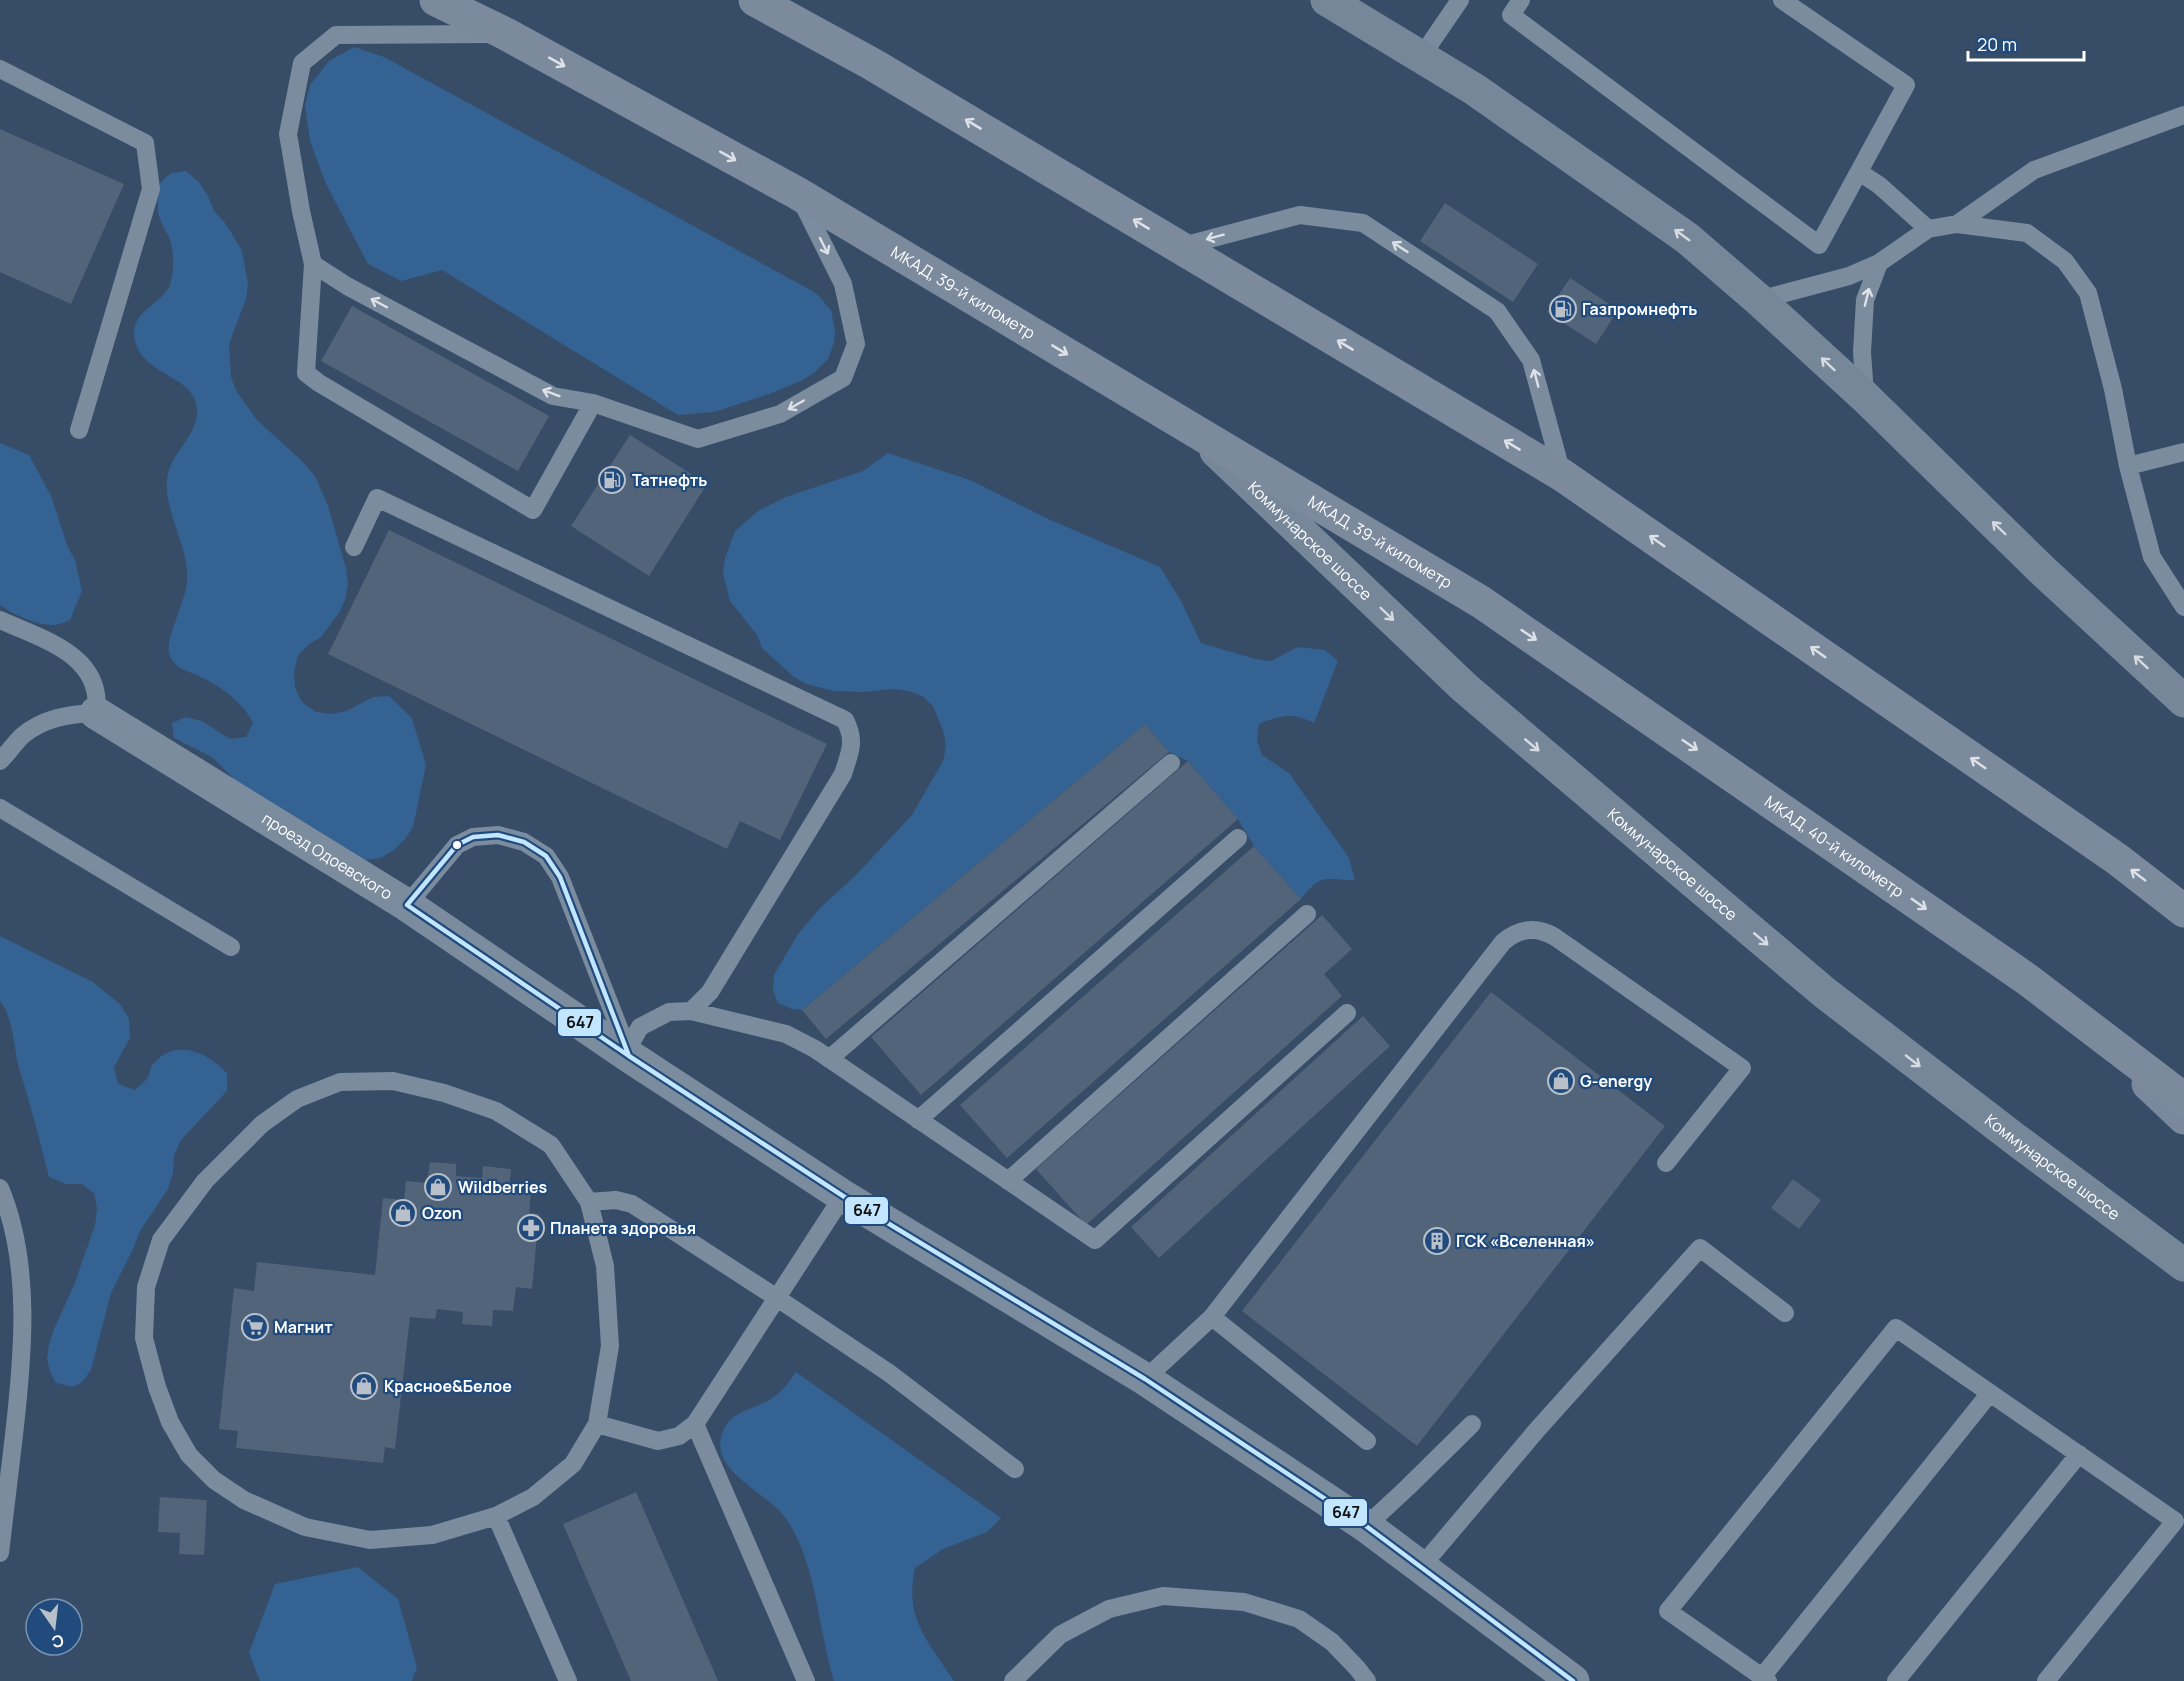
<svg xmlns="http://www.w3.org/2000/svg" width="2184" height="1681" font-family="Manrope,sans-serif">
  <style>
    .green { fill: #346293 }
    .building { fill: #526479 }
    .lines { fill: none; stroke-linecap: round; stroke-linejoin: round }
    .service { stroke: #7b8c9e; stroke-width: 18 }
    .minor { stroke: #7b8c9e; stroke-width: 33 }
    .secondary { stroke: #77879a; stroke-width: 33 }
    .primary { stroke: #7a889d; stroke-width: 33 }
    .trunk { stroke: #7c8a9e; stroke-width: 33 }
    .bus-1-casing { stroke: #214b7c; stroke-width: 9 }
    .bus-1 { stroke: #c2e6ff; stroke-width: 4.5 }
    .oneway { stroke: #dee2e7 }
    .oneway2 { stroke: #d6dbe1 }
    .bus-dot { fill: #fff; stroke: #214b7c; stroke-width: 2 }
    .labels { text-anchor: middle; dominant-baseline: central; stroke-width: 4.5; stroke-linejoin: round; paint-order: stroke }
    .street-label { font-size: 16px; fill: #fff; stroke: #214b7c }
    .poi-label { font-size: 16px; font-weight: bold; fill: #fff; stroke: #214b7c; text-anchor: start }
    .line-badge { stroke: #214b7c; stroke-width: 2 }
    .pale-badge-label { font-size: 16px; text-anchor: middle; font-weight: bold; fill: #111 }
  </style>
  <rect width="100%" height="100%" fill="#364c67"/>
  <path class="green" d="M 354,47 L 384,57 L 816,293 L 831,310 L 835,331 L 834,343 L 828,359 L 815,372 L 801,381 L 769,394 L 714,412 L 678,415 L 442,270 L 401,281 L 368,264 L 326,184 L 310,141 L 305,105 L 310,85 L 329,61 Z
    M 186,171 L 199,182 L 208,196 L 214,211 L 225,223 L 234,237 L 242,251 L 245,267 L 248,284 L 246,299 L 229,344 L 231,377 L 237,392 L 256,419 L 304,463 L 315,476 L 328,506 L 346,568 L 348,584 L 345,600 L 339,613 L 321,637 L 308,645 L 298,656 L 294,671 L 295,688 L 302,702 L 316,712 L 331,714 L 346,711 L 373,697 L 389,696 L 412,718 L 426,765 L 413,827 L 405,839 L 394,850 L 381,858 L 366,860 L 354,854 L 317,830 L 243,788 L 212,757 L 174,738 L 172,723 L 186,717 L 202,721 L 230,739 L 246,737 L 253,723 C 243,702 220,686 199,676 C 186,670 173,669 169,652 C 166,637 185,602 187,583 C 191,551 164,512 167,480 C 169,454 194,440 197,415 C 201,376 147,378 136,344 C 125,309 166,306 171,281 C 174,268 174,252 170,240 C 166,230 159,221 158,211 C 157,202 159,192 160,183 L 171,173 Z
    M 0,443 L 29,455 L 52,498 L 67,545 L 75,560 L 82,591 L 70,620 C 66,622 60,624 56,625 C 38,626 14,615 0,605 Z
    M 888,453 L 970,480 L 1046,518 L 1160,567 L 1181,601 L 1201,643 L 1255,659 L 1271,661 L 1298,647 L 1325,650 L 1338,661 L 1314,723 C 1293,712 1280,715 1259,724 L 1257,740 L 1262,755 L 1289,773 L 1349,858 L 1355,880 C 1324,880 1322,872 1301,899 L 1254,846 L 1238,819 L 1188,761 L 1169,752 L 1145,724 L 802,1010 L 792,1009 L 778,1003 L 773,990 L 774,975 L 798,934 L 820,908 L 856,875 L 912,815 L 943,761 L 946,747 L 944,733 L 933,706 L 922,696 L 908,691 L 893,689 L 864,692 L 834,691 L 806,684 L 794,677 L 762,648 L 757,635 L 730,601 L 723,573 L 725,558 L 735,531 L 758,511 L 786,497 L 863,471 Z
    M 0,936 L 93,982 L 120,1004 L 129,1019 L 130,1038 L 114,1067 L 118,1084 L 135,1090 C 139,1086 145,1082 148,1077 C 150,1073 150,1067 153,1064 C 176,1037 208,1053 227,1073 L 227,1091 L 181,1140 L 174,1156 L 173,1173 L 168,1189 L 140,1231 L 134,1247 L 111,1293 L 91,1370 L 82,1382 L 73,1387 L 56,1383 L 50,1372 L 47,1359 L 49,1344 L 54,1329 L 74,1285 L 95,1225 L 97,1208 L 94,1193 L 82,1184 L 66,1184 L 49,1177 C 40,1140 30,1104 19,1068 C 13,1046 14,1019 0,1001 Z
    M 796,1372 L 1001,1518 L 987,1532 L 943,1549 L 915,1568 C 904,1619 928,1641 954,1681 L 834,1681 C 818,1629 817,1565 787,1520 C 770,1493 709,1472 722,1434 C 730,1410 752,1411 771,1399 C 782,1392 789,1382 796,1372 Z
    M 358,1567 L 398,1599 L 417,1667 L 412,1681 L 260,1681 L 249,1653 L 275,1584 Z"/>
  <path class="building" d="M 0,129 L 124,184 L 71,304 L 0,272 Z
    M 1445,203 L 1538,264 L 1513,302 L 1420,241 Z
    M 1570,278 L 1618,310 L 1596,344 L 1547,312 Z
    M 352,306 L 549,416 L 518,471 L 321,361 Z
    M 630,435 L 707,484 L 649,576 L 571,526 Z
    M 389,530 L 827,744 L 780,840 L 740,821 L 727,849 L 328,654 Z
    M 1145,724 L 1169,752 L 826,1039 L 802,1010 Z
    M 1188,761 L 1238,819 L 921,1095 L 871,1037 Z
    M 1254,846 L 1301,899 L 1007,1158 L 960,1105 Z
    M 1322,915 L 1352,949 L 1324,974 L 1342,996 L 1086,1225 L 1036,1169 Z
    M 1491,992 L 1665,1126 L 1417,1446 L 1242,1311 Z
    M 1363,1016 L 1390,1046 L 1159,1258 L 1131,1227 Z
    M 430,1162 L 456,1164 L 456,1176 L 482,1178 L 483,1166 L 511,1169 L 509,1190 L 531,1192 L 529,1213 L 539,1214 L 532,1289 L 516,1287 L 513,1311 L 493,1310 L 492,1326 L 462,1324 L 463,1312 L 437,1309 L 435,1319 L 410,1317 L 395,1449 L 385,1447 L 383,1463 L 236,1448 L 238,1431 L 219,1429 L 234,1288 L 254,1291 L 257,1262 L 375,1275 L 383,1198 L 404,1200 L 406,1181 L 427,1183 Z
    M 1793,1179 L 1821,1200 L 1799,1229 L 1771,1208 Z
    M 636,1492 L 670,1570 L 718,1681 L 631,1681 L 563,1524 Z
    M 160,1497 L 207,1500 L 204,1555 L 179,1554 L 180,1533 L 158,1532 Z"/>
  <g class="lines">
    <path class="service" d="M 1521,0 L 1511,15 L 1819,245 L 1906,85 L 1782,0
      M 494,34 L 336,35 L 302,63 L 288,134 L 301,211 L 313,264 L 347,286 L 553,396 L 593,403 L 698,439 L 780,414 L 843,378 L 856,344 L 843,284 L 801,200
      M 1421,57 L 1460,0
      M 0,69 L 145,143 L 151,189 L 79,430
      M 1859,172 L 1879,185 L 1928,229
      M 1957,224 L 2034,170 L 2184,115
      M 1179,247 L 1300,215 L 1363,223 L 1497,311 L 1531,360 L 1562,474
      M 313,264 L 306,373 L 319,383 L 533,510 L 593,403
      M 1759,300 L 1849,276 L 1879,263 L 1928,229 L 1957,224 L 2027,233 L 2065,261 L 2088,293 L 2113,389 L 2128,466 L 2152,557 L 2184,607
      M 1865,395 L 1862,352 L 1865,300 L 1879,263
      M 2128,466 L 2184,452
      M 354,547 L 377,498 L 845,720 C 856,741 850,752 843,774 L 710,992 L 691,1011
      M 0,620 C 42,639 104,655 96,713 C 69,714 43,718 22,736 C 14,744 8,753 0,761
      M 0,808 L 231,947
      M 407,905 L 457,845 L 473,837 L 498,835 L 524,842 L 546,856 L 560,877 L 628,1051
      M 629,1056 L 632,1041 L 640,1027 L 669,1012 L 691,1011 L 786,1034 L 815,1049 L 1095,1240 L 1347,1013
      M 829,1059 L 1171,763
      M 393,1081 L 444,1093 L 496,1111 L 551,1145 L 589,1202 L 605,1266 L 610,1346 L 597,1424 L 573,1464 L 533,1497 L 496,1516 L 432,1535 L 370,1540 L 305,1527 L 244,1500 L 214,1480 L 189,1455 L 170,1422 L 157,1387 L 144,1338 L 146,1287 L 161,1240 L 205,1181 L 262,1124 L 297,1099 L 340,1082 Z
      M 918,1120 L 1238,838
      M 1008,1181 L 1307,914
      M 0,1188 C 32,1264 23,1356 14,1435 C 9,1474 5,1514 0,1553
      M 589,1202 L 616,1200 L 632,1204 L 777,1298 L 889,1373 L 1015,1469
      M 1212,1317 L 1367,1441
      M 1145,1379 L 1212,1317 L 1503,942 C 1520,928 1536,926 1555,937 L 1742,1068 L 1666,1163
      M 597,1424 L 658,1441 L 679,1436 L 695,1424 L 843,1196
      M 695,1424 L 806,1681
      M 496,1516 L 568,1681
      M 1366,1526 L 1408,1487 L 1472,1424
      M 1421,1567 L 1536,1431 L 1700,1248 L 1785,1313
      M 1762,1677 L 1990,1393
      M 1013,1681 L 1060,1635 L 1109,1609 L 1163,1596 L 1244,1602 L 1299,1619 L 1332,1642 L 1357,1668 L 1367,1681
      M 1768,1681 L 1668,1611 L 1896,1328 L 2175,1521 L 2046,1681
      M 1896,1681 L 2079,1454"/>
    <path class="minor" id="s1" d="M 96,713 L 407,905 L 629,1056 L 843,1196 L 1145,1379 L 1366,1526 L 1573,1681"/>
    <g class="secondary">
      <path d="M 1327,0 L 1474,89 L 1687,238 L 1759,300 L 1865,397 L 2041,569 L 2184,701"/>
      <path id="s2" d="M 1216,451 L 1465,688 L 1722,906 L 1825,993 L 2015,1139 L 2184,1265"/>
    </g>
    <path class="primary" d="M 2148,1084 L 2184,1118"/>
    <g class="trunk">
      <path id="s3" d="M 436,0 L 506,34 L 797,193 L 1481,602 L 2028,980 L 2184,1099"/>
      <path d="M 755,0 L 872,64 L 1562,475 L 2117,859 L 2184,911"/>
    </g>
    <defs>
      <path id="bus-1" d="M 498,835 L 524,842 L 546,856 L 560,877 L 629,1056 L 407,905 L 457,845 L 473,837 Z
        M 629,1056 L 843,1196 L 1145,1379 L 1366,1526 L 1573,1681"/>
    </defs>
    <use href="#bus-1" class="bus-1-casing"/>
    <use href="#bus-1" class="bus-1"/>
  </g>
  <defs><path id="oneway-shaft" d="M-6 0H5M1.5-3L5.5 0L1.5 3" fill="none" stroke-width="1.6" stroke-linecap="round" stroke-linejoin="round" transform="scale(1.5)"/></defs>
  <g class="oneway">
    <use href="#oneway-shaft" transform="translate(557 62) rotate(29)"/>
    <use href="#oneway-shaft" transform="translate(973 124) rotate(-149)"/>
    <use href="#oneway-shaft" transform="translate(728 156) rotate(29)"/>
    <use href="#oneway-shaft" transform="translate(1141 224) rotate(-149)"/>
    <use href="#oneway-shaft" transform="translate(1215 237) rotate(165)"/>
    <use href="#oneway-shaft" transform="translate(824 246) rotate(63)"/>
    <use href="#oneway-shaft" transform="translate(1400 247) rotate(-147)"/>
    <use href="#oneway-shaft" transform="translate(1867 297) rotate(-76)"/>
    <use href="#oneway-shaft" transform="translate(379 303) rotate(-152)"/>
    <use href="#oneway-shaft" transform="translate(1345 345) rotate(-149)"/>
    <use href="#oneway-shaft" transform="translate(1060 350) rotate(31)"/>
    <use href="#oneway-shaft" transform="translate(1536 378) rotate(-105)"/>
    <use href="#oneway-shaft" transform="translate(551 393) rotate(-159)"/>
    <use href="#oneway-shaft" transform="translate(796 405) rotate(150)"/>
    <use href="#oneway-shaft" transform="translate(1512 445) rotate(-149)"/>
    <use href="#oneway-shaft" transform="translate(1657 541) rotate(-145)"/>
    <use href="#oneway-shaft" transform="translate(1529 635) rotate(34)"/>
    <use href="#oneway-shaft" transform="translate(1818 652) rotate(-145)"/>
    <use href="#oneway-shaft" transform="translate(1690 745) rotate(34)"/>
    <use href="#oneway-shaft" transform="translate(1978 763) rotate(-145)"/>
    <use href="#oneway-shaft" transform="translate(2138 875) rotate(-143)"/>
    <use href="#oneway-shaft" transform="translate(1919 904) rotate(35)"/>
  </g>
  <g class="oneway2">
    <use href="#oneway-shaft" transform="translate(1682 235) rotate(-144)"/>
    <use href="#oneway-shaft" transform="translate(1828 364) rotate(-137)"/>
    <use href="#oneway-shaft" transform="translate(1999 528) rotate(-136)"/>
    <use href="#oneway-shaft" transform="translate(1387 614) rotate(44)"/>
    <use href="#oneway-shaft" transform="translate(2141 662) rotate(-137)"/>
    <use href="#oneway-shaft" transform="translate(1532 745) rotate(40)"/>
    <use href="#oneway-shaft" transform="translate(1761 939) rotate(40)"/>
    <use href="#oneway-shaft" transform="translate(1913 1061) rotate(38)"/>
  </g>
  <defs>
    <symbol id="fuel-ring" viewBox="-11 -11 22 22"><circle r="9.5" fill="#214b7c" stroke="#b9c0ca" stroke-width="1.5"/><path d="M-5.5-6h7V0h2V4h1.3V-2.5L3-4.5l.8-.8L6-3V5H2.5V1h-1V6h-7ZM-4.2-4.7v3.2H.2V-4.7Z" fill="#b9c0ca"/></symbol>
    <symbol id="shop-ring" viewBox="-11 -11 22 22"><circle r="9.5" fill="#214b7c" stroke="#b9c0ca" stroke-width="1.5"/><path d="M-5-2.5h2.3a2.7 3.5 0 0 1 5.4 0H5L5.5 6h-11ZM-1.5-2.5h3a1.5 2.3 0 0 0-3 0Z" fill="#b9c0ca"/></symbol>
    <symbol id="pharmacy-ring" viewBox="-11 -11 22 22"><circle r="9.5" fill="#214b7c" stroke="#b9c0ca" stroke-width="1.5"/><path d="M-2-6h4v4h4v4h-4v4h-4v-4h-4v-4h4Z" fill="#b9c0ca"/></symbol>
    <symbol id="building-ring" viewBox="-11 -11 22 22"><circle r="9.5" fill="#214b7c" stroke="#b9c0ca" stroke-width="1.5"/><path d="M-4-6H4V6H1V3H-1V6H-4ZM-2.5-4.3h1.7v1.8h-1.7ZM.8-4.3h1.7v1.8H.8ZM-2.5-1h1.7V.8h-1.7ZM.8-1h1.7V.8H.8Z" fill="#b9c0ca"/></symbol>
    <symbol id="supermarket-ring" viewBox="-11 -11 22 22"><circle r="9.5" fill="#214b7c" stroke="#b9c0ca" stroke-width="1.5"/><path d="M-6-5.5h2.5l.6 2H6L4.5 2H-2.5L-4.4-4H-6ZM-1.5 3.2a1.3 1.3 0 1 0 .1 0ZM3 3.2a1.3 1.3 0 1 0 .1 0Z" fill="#b9c0ca"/></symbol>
  </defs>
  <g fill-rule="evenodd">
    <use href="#fuel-ring" x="1548" y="294" width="30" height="30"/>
    <use href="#fuel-ring" x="597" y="465" width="30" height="30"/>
    <use href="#shop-ring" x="1546" y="1066" width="30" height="30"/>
    <use href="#shop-ring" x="423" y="1172" width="30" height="30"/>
    <use href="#shop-ring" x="388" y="1198" width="30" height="30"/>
    <use href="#pharmacy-ring" x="516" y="1213" width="30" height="30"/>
    <use href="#building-ring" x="1422" y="1226" width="30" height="30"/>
    <use href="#supermarket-ring" x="240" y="1312" width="30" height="30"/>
    <use href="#shop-ring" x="349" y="1371" width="30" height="30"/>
  </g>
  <circle class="bus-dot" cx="457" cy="845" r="5"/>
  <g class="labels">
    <g class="street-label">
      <text stroke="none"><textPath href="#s3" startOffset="603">МКАД, 39-й километр</textPath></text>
      <text stroke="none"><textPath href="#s2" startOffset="130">Коммунарское шоссе</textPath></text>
      <text stroke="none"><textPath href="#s3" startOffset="1089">МКАД, 39-й километр</textPath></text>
      <text stroke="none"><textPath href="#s3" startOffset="1636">МКАД, 40-й километр</textPath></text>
      <text stroke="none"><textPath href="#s1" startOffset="272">проезд Одоевского</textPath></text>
      <text stroke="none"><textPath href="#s2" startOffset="616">Коммунарское шоссе</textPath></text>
      <text stroke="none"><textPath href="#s2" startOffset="1102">Коммунарское шоссе</textPath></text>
    </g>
    <g class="poi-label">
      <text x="1582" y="309">Газпромнефть</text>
      <text x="632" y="480">Татнефть</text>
      <text x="1580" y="1081">G-energy</text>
      <text x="458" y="1187">Wildberries</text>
      <text x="422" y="1213">Ozon</text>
      <text x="550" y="1228">Планета здоровья</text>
      <text x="1456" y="1241">ГСК «Вселенная»</text>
      <text x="274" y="1327">Магнит</text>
      <text x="384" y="1386">Красное&amp;Белое</text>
    </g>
  </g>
  <g class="line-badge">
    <rect x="557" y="1008" width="45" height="29" rx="6" fill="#c2e6ff"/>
    <rect x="844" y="1196" width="45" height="29" rx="6" fill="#c2e6ff"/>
    <rect x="1323" y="1498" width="45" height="29" rx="6" fill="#c2e6ff"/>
  </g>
  <g class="pale-badge-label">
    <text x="580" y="1028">647</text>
    <text x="867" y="1216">647</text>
    <text x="1346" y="1518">647</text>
  </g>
  <g transform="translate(54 1627) rotate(166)"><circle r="28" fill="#214b7c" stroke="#7a93b0" stroke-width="1.5"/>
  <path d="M0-4.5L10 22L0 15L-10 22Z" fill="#b9c0ca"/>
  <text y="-9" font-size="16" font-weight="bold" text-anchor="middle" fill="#ffffff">С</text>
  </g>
  <path d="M1968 51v9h116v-9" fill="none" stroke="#ffffff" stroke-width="3"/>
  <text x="1977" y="51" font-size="18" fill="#ffffff" stroke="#214b7c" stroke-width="4.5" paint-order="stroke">20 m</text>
</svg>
